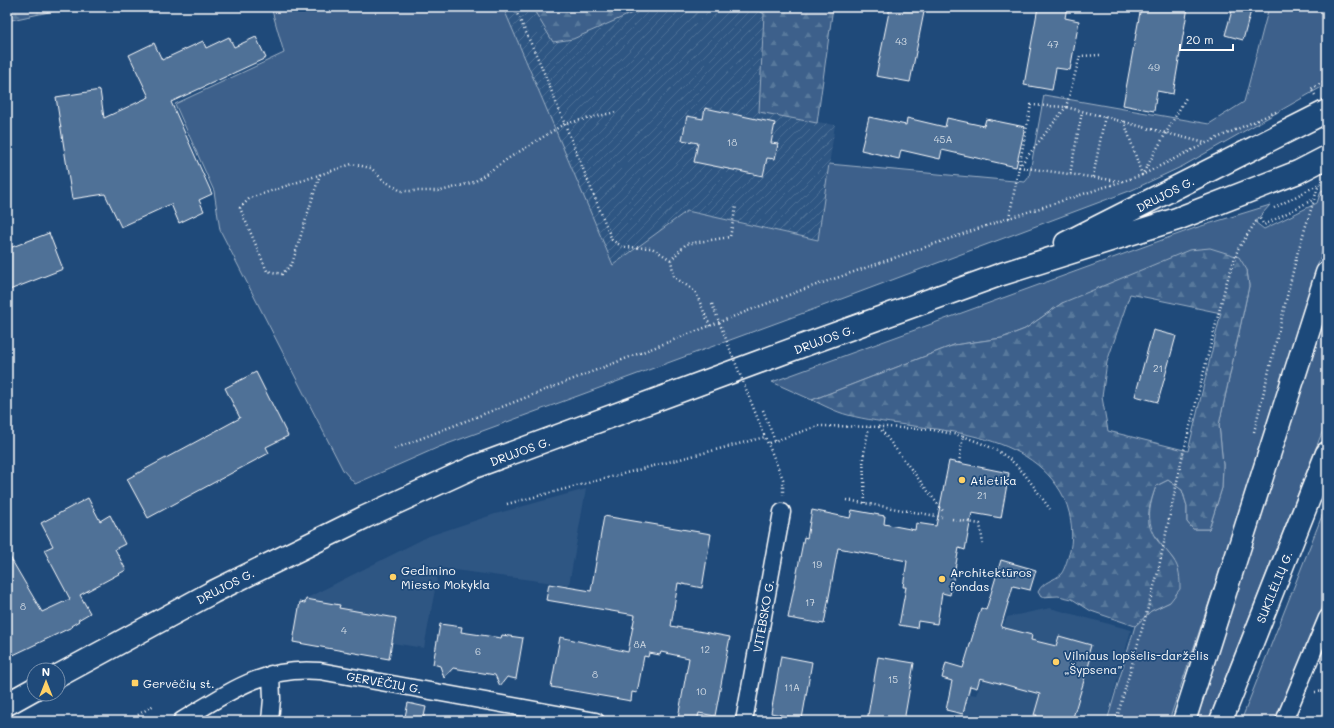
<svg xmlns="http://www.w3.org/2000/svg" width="1334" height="728" font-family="Mali,sans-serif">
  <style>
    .built { fill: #2e5683 }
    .industrial { fill: url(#industrial-furrows) }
    .green { fill: #3c618b; stroke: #9eb0c5 }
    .forest { fill: url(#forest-firs); stroke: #9eb0c5; fill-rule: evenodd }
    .building { fill: #507197; stroke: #fff }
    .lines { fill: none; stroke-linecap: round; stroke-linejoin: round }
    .street-casing { stroke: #fff; stroke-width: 19 }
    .primary-casing { stroke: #fff; stroke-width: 25 }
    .path { stroke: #fff; stroke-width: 2.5; stroke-dasharray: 1 3; stroke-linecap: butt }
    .street { stroke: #1f4a7a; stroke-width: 16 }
    .primary { stroke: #1f4a7a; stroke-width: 22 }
    .path-bridge { stroke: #fff; stroke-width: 2.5; stroke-dasharray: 1 3; stroke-linecap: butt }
    .poi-dot { fill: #ffd166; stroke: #1f4a7a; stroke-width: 1.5 }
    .labels { text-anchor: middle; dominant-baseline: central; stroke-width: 3.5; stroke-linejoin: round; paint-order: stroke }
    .number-label { font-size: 10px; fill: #d3dce5 }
    .street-label { font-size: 12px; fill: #fff; stroke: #1f4a7a }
    .poi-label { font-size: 12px; fill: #fff; stroke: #1f4a7a; text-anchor: start }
  </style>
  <defs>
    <pattern id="industrial-furrows" width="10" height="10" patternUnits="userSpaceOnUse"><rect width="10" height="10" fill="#2e5683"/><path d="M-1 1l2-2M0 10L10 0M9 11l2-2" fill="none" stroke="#4d6f96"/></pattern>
    <pattern id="forest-firs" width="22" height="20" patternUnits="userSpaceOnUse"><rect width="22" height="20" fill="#3c618b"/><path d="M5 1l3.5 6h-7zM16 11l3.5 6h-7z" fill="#59799c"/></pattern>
  </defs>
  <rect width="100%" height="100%" fill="#1f4a7a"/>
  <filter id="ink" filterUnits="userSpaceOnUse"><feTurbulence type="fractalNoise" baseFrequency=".025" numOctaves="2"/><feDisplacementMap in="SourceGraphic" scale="8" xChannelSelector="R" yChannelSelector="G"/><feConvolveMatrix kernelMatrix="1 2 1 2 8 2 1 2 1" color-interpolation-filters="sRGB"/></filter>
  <g filter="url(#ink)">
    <path class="built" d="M 586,489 L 569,585 L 439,568 L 424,648 L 392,643 L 305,603 L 303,600 L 429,536 L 495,514 Z
      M 1050,608 L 1131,630 L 1106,721 L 958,721 L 960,713 L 964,714 L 970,694 L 976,695 L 1007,617 Z"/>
    <path class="industrial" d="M 503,7 L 532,7 L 553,42 L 573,39 L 646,7 L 754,7 L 764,14 L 759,112 L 835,125 L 818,240 L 687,211 L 613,265 Z"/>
    <path class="green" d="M 271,7 L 503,7 L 613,265 L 687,211 L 818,240 L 829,164 L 1025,182 L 1029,177 L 1044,95 L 1209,124 L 1244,102 L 1269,7 L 1327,7 L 1327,84 L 1183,166 L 1132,190 L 828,304 L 439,447 L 355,484 L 343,470 L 220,230 L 214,191 L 175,104 L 284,53 Z
      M 1327,188 L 1327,236 L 1246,493 L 1169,721 L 1107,721 L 1135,626 L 1151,611 L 1170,602 L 1174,560 C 1150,532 1143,523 1156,486 L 1168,480 L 1182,490 L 1187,506 L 1187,522 L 1193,529 L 1209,529 L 1222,488 L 1223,465 L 1219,425 L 1249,286 L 1247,270 L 1062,303 L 1025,329 L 1002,338 L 954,345 L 812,400 L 772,382 L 1195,228 L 1270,205 L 1255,222 L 1264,229 L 1317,203 L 1321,191 Z
      M 1327,308 L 1327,420 L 1208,721 L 1196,721 Z
      M 1327,503 L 1327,596 L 1276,721 L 1241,721 Z"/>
    <path class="forest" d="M 7,7 L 72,7 L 7,21 Z
      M 532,7 L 646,7 L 573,39 L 553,42 Z
      M 754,7 L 833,7 L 817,123 L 759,112 L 764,14 Z
      M 1210,248 L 1239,257 L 1247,270 L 1249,286 L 1219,425 L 1223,465 L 1222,488 L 1209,529 L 1193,529 L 1187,522 L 1187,506 L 1182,490 L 1168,480 L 1156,486 C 1152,498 1147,511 1149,523 C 1151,538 1166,548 1173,559 C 1180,568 1180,579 1180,589 L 1170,602 L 1151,611 L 1135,626 L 1091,611 L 1072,599 L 1058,596 L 1041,597 L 1038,592 C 1043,581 1054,581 1061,574 C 1065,569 1068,557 1070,551 C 1074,532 1071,509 1061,492 C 1019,422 917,433 848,415 C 836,412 823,405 812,400 L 954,345 L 1002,338 L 1025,329 L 1062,303 L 1189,250 ZM 1130,294 L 1221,313 L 1188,451 L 1108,431 L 1102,397 L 1107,362 Z"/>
    <path class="building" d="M 890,7 L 925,7 L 910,82 L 876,76 Z
      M 1038,7 L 1067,7 L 1065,18 L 1079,21 L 1070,70 L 1056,68 L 1052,90 L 1024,85 Z
      M 1141,7 L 1188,7 L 1173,94 L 1157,91 L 1154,111 L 1123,105 Z
      M 1233,7 L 1252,7 L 1243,40 L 1225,35 Z
      M 229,37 L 234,47 L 256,37 L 266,58 L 171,102 L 212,194 L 199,200 L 204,211 L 179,223 L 171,204 L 121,227 L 105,194 L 72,199 L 56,97 L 100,90 L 104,118 L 149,97 L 129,55 L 154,43 L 162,60 L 203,41 L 206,48 Z
      M 705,108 L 775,123 L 771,143 L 778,144 L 775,159 L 767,158 L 763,176 L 694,162 L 698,143 L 682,140 L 687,116 L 703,119 Z
      M 869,117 L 906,125 L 907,118 L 945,127 L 947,118 L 984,126 L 986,119 L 1025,127 L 1016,167 L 942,150 L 940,159 L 901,150 L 899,159 L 861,150 Z
      M 49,233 L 63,269 L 7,291 L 7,249 Z
      M 1153,330 L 1176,336 L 1158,402 L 1135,396 Z
      M 256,372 L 288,436 L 266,447 L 269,453 L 148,518 L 127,479 L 240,418 L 225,388 Z
      M 949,461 L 1009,473 L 1001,518 L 972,513 L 965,550 L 959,548 L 950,595 L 942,593 L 937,624 L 918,621 L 917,628 L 899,625 L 906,587 L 903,587 L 907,561 L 838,548 L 824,624 L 788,618 L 804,537 L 807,538 L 812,510 L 850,518 L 852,510 L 885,516 L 884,524 L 915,530 L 916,523 L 936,526 Z
      M 88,498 L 100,521 L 110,515 L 125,544 L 115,549 L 126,570 L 80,595 L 90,613 L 78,620 L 79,621 L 71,626 L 72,627 L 7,658 L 7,552 L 42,612 L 70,599 L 44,550 L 53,546 L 41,523 Z
      M 604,516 L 711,534 L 702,588 L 678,583 L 671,626 L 730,637 L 715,716 L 699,713 L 697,721 L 678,718 L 689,658 L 661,652 L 660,655 L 649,653 L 648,657 L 644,656 L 637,693 L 632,692 L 631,701 L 551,687 L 560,637 L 628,652 L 635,615 L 546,600 L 549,584 L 591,591 Z
      M 1001,560 L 1036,570 L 1030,590 L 1013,586 L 1001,627 L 1032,635 L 1031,640 L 1056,646 L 1059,636 L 1091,645 L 1088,656 L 1091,657 L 1072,721 L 1035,721 L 1037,715 L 1034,715 L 1040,694 L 980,678 L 977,688 L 970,686 L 963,714 L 946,710 L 952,681 L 942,678 L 946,663 L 963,668 L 981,608 L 986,610 Z
      M 306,599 L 340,605 L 339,608 L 396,618 L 389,659 L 293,642 L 300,602 L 305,603 Z
      M 440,624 L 462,627 L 461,632 L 501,638 L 502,635 L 523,638 L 516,679 L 507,677 L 500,686 L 495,675 L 453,668 L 444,678 L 440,666 L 433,664 Z
      M 781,656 L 812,662 L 802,719 L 771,713 Z
      M 878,657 L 914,663 L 904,721 L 867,721 Z
      M 408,703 L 426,707 L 423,721 L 404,721 Z"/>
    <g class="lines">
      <defs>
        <path id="street" d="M 181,721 C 228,693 262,666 320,671 L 596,721
          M 270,721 L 272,699 L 271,674
          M 744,721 L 782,512
          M 1284,721 L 1327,618"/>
        <path id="primary" d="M 1066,243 L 1327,111
          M 58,676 L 213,592 L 365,517 L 474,467 L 810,343 L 1002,274 L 1177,219 L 1298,172 L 1327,157
          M 7,704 L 34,689
          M 1184,721 L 1327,273
          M 1221,721 L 1327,453"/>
      </defs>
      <use href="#street" class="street-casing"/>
      <use href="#primary" class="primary-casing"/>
      <path class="path" d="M 514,7 L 540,63 L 612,240 L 623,247 L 652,248 L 671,260
        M 1315,95 L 1311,89 L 1327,80
        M 1124,121 L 1142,175 L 1187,96
        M 320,174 L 292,264 L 282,274 L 267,271 L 240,208 L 250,198 L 352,164 L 371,168 L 383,180 L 401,191 L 441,191 L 474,182 L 509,158 L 564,124 L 616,112
        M 1070,174 L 1082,112
        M 1093,177 L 1105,116
        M 1119,181 L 1019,167 L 1031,105 L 1066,107 L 1205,143
        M 1009,218 L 1019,167 L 1066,107 L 1080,56 L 1101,55
        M 710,326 L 695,291 L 674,277 L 671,260 L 686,244 L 730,237 L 736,206
        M 763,410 L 775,441
        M 879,427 L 943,511
        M 1254,432 L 1298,251 L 1319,184
        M 963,436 C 978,442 995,448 1008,458 C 1025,471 1037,492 1050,509
        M 769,443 L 818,426 L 888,427 L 933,430 L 963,436 L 959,463
        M 394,449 L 799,291 L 1009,218 L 1142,175 L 1206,143 L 1278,111
        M 847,500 L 942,517
        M 865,503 L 863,458 L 869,427
        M 507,504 L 765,437 L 783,479 L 783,495
        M 952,519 L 980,524 L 983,544
        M 1315,692 L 1327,691
        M 138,715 L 154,705
        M 1116,721 L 1157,576 L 1182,458 L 1226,284 L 1238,249 L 1259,217 L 1264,225 L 1314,199"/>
      <use href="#street" class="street"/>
      <use href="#primary" class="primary"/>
      <path class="path-bridge" d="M 1274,208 L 1327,180
        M 712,304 L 765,437"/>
    </g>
  </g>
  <g class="poi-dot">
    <circle cx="962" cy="480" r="4"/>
    <circle cx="393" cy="577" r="4"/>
    <circle cx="942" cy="579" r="4"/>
    <circle cx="1056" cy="662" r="4"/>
    <rect x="131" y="679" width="8" height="8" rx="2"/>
  </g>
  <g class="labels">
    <g class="number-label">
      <text x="901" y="41">43</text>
      <text x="1053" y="44">47</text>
      <text x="1154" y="67">49</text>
      <text x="943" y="139">45A</text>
      <text x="732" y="142">18</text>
      <text x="1158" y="368">21</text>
      <text x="982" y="495">21</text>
      <text x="817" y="564">19</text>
      <text x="810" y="602">17</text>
      <text x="23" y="606">8</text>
      <text x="344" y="630">4</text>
      <text x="640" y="644">8A</text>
      <text x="705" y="649">12</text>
      <text x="478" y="651">6</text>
      <text x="595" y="674">8</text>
      <text x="893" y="679">15</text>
      <text x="792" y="687">11A</text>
      <text x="701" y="691">10</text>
    </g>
    <g class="street-label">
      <text transform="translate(1165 194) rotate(-27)">DRUJOS G.</text>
      <text transform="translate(824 339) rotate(-20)">DRUJOS G.</text>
      <text transform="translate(520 451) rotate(-20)">DRUJOS G.</text>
      <text transform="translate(225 586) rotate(-27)">DRUJOS G.</text>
      <text transform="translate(1274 587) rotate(-68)">SUKILĖLIŲ G.</text>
      <text transform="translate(763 616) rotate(-80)">VITEBSKO G.</text>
      <text transform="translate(384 682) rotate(10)">GERVĖČIŲ G.</text>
    </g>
    <g class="poi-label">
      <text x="970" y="480">Atletika</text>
      <text x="401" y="570">Gedimino<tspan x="401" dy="14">Miesto Mokykla</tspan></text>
      <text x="950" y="572">Architektūros<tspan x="950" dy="14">fondas</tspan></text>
      <text x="1064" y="655">Vilniaus lopšelis-darželis<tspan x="1064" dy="14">„Šypsena“</tspan></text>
      <text x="143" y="683">Gervėčių st.</text>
    </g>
  </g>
  <rect width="1334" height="728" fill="none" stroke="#1f4a7a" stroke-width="24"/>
  <rect x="12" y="12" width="1310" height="704" fill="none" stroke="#fff" stroke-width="1.5" filter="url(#ink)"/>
  <g transform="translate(46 682)"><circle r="19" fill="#1f4a7a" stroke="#7992af"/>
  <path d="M0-3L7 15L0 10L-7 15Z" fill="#ffd166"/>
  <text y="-6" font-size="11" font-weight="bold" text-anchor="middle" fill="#ffffff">N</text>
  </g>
  <path d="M1180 44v6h53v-6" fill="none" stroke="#ffffff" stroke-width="2"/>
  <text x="1186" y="44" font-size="12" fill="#ffffff" stroke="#1f4a7a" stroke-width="3" paint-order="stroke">20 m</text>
</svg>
